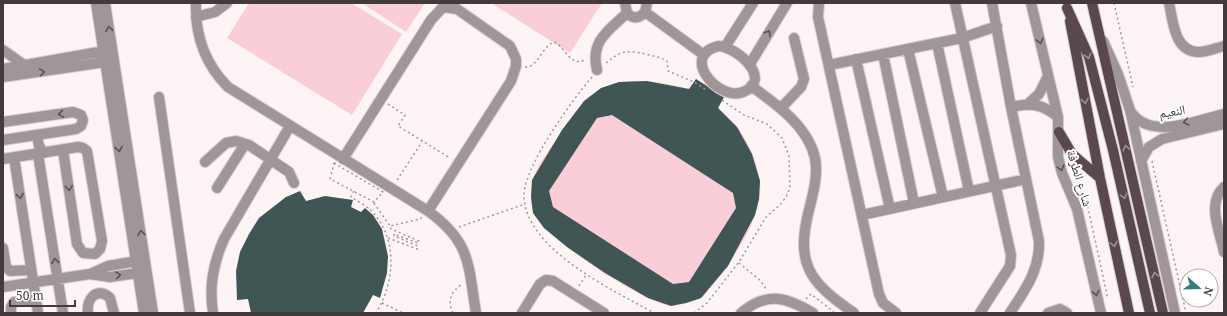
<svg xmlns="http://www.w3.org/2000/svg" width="1227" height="316" font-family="'Noto Serif','Noto Naskh Arabic',serif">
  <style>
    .green { fill: #faced9 }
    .building { fill: #405655; fill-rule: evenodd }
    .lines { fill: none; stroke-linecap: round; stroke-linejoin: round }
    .minor-casing { stroke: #d8cfd1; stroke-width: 12 }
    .major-casing { stroke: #d8cfd1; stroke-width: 12 }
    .path { stroke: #a1989a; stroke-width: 1.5; stroke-dasharray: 2 3; stroke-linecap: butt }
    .minor { stroke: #a09698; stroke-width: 10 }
    .major { stroke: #59494d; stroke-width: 10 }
    .oneway { stroke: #5a5153 }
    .oneway2 { stroke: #9b9294 }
    .labels { text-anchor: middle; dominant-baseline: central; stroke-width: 4; stroke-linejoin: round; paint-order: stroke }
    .street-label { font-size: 13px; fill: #433a3c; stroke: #fff }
  </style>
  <rect width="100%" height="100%" fill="#fdf4f6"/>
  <path class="green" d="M 249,3 L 351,3 L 402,34 L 352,115 L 227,38 Z
    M 362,3 L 425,3 L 406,32 Z
    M 491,3 L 602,3 L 570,53 Z
    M 696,79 L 724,97 L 718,108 C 724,114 731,120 737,127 C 748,140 758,164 760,181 C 764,216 734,259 713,284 C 709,288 705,296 700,299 C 695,301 689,303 684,304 C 680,304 675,306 671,306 C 645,304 542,237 533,212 C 530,204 531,192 532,183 C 534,168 548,152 556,140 C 595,78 619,72 689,89 Z"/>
  <path class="building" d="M 696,79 L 724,97 L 718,108 L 737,127 L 752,154 L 760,181 L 759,199 L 755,215 L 728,266 L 701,298 L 686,303 L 671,306 L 648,298 L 605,273 L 567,247 L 544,228 L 533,213 L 531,197 L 532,180 L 562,130 L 584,101 L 601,88 L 619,82 L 647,81 L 689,89 ZM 612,115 L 733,193 L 736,208 L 689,282 L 673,284 L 553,207 L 549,191 L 597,118 Z
    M 300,191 L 306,201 L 325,196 L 353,200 L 351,207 L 361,212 L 365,208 L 373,215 L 382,229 L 388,256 L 387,273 L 380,298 L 373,295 L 363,313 L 251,313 L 248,299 L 237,300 L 236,271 L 240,252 L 249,234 L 259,218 L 286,197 Z"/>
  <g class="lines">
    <defs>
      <path id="minor" d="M 96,3 L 144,313
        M 105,3 L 153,313
        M 196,3 C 195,35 205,64 228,87 L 428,211 C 471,242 468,264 476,313
        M 625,3 L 627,13 C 633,19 639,19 645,12 L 647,3
        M 819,3 L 818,17 L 879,294 L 883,303 L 896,313
        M 955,3 L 1011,255 L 1010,266 L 980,313
        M 992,3 L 1011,107 L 1039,241 C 1040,270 1025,290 1010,313
        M 1031,3 L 1058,117 L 1058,157 L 1062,173 L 1077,209 L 1101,313
        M 1169,3 C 1173,21 1174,52 1199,52 C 1207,52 1216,48 1224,46
        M 645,12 L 704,55
        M 196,17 L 215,12 L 227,3
        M 1103,41 L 1118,74 L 1130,110 L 1175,313
        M 937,43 L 969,191
        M 719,46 C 739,48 773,80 743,92 C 718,102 679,55 719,46 Z
        M 725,47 L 753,3
        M 908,49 L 943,197
        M 3,50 L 24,65
        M 883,54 L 914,203
        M 856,59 L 890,209
        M 750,64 L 787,3
        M 829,65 L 962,38 L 997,26
        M 3,69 L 110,50
        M 597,70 C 590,41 608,31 627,13
        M 3,77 L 112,61
        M 751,86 C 775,103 808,126 815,158 C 818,174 814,190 810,206 C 795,262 807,281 854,313
        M 159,97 L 190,313
        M 1029,103 L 1039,94 L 1048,76
        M 1011,107 C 1031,103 1041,103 1058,117
        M 781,108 L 801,87 L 804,79 L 794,38
        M 1131,112 C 1151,141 1197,120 1224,114
        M 3,122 L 73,112 L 81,115 L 83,120 L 81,126 L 76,129 L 3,140
        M 37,135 L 39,146 L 44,153
        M 38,154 L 63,313
        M 14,157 L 38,313
        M 3,159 L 78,147 L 83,148 L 87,151 L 102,241 L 100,249 L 95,254 L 83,253 L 77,244 L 63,150
        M 343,159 L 431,20 L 443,7 L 457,9 L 510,46 L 516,59 L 516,66 L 511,81 L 428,211
        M 1141,161 L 1149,147 L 1162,139 L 1224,124
        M 205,162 L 226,143 L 236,141 L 249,145 L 289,172 L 294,183
        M 1224,187 C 1206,203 1220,232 1224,252
        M 217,188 L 245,144
        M 862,215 L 1026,179
        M 3,248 L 6,267 L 10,271 L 31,270
        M 90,274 L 110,277 L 144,272
        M 3,287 L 90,274 L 108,266 L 143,260
        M 11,313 L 11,307 L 14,302 L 35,299
        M 88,313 C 86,299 97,286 110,298 L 114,313
        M 213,313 C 209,286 213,264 224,239 L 290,126
        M 522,313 L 540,284 L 546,280 L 553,281 L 604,313
        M 741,313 C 767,291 786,297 813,313
        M 1048,313 L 1060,309 L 1067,313"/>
      <path id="major" d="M 1092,3 L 1163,313
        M 1067,8 L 1089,57 L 1113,150 L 1150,313
        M 1070,21 L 1100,178 L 1129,313
        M 1059,132 L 1072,154 L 1100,178"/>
    </defs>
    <use href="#minor" class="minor-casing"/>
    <use href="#major" class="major-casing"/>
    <path class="path" d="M 1114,3 L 1133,87
      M 606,63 C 622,50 626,50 646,54 C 653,56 660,57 667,61 L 668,71 L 694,82 L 705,89
      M 525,67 C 539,67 541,47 554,42 C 567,48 569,67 585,60
      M 592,77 C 572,100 525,165 524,195 C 524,249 613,290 654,313
      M 388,104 L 405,115 L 398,126 L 450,158
      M 1152,161 L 1186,313
      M 334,163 L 383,192 L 374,202 L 330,179 Z
      M 1071,165 L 1084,190 L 1108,299
      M 397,180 L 422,142
      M 354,191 L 351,197 C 359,202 369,207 375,215 C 398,242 394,284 376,313
      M 374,203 L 390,226
      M 459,227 L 525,204
      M 388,238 L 417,249 L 418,246 L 394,236 L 394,234 L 418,243 L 419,241 L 391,229 L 390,226 L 420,219 L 422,217
      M 739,263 L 761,281 L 766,289
      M 579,286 L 586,275
      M 806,299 L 811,294 L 835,313
      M 382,303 L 403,313
      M 453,313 C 447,300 451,292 462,284
      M 694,313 L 707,303 L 739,262 L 766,217 L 780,205 L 786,197 L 790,188 L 789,156 L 782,138 L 767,124 L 744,115 L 722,100"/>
    <use href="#minor" class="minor"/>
    <use href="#major" class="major"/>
  </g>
  <defs><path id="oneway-chevron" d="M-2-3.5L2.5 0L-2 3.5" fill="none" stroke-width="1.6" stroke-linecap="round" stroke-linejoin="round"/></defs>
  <g class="oneway">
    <use href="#oneway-chevron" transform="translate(109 29) rotate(-99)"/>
    <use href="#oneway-chevron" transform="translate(768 33) rotate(-58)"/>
    <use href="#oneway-chevron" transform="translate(1040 41) rotate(77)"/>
    <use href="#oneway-chevron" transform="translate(42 72) rotate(-9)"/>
    <use href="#oneway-chevron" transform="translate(61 114) rotate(171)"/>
    <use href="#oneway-chevron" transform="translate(1186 122) rotate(167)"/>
    <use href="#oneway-chevron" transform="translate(119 149) rotate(81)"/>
    <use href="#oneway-chevron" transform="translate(1061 168) rotate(74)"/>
    <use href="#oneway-chevron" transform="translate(69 188) rotate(82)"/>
    <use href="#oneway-chevron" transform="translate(20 196) rotate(81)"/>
    <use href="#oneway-chevron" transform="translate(141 233) rotate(-99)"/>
    <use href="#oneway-chevron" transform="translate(55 261) rotate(-99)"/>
    <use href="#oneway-chevron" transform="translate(118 275) rotate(-9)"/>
    <use href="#oneway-chevron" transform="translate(1096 293) rotate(77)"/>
  </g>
  <g class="oneway2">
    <use href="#oneway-chevron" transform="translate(1088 56) rotate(73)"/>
    <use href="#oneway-chevron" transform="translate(1085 101) rotate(79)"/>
    <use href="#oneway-chevron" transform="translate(1126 148) rotate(-103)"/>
    <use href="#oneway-chevron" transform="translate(1124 196) rotate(77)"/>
    <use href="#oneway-chevron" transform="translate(1114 244) rotate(78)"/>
    <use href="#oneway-chevron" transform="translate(1155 275) rotate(-102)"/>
  </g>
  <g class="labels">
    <g class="street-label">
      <text transform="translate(1172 111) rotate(-9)">النعيم</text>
      <text transform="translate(1080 178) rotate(73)">شارع الطرفة</text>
    </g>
  </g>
  <rect width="1227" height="316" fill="none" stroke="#433a3c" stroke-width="8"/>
  <g transform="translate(1199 288) rotate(110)"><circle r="19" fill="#ffffff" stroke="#b4b0b1"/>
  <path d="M0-3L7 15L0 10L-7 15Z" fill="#357e7b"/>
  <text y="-6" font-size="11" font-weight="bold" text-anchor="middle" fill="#433a3c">N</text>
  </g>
  <path d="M10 300v6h65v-6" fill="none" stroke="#433a3c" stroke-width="2"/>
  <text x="16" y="300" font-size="12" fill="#433a3c" stroke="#ffffff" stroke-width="3" paint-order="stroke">50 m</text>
</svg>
